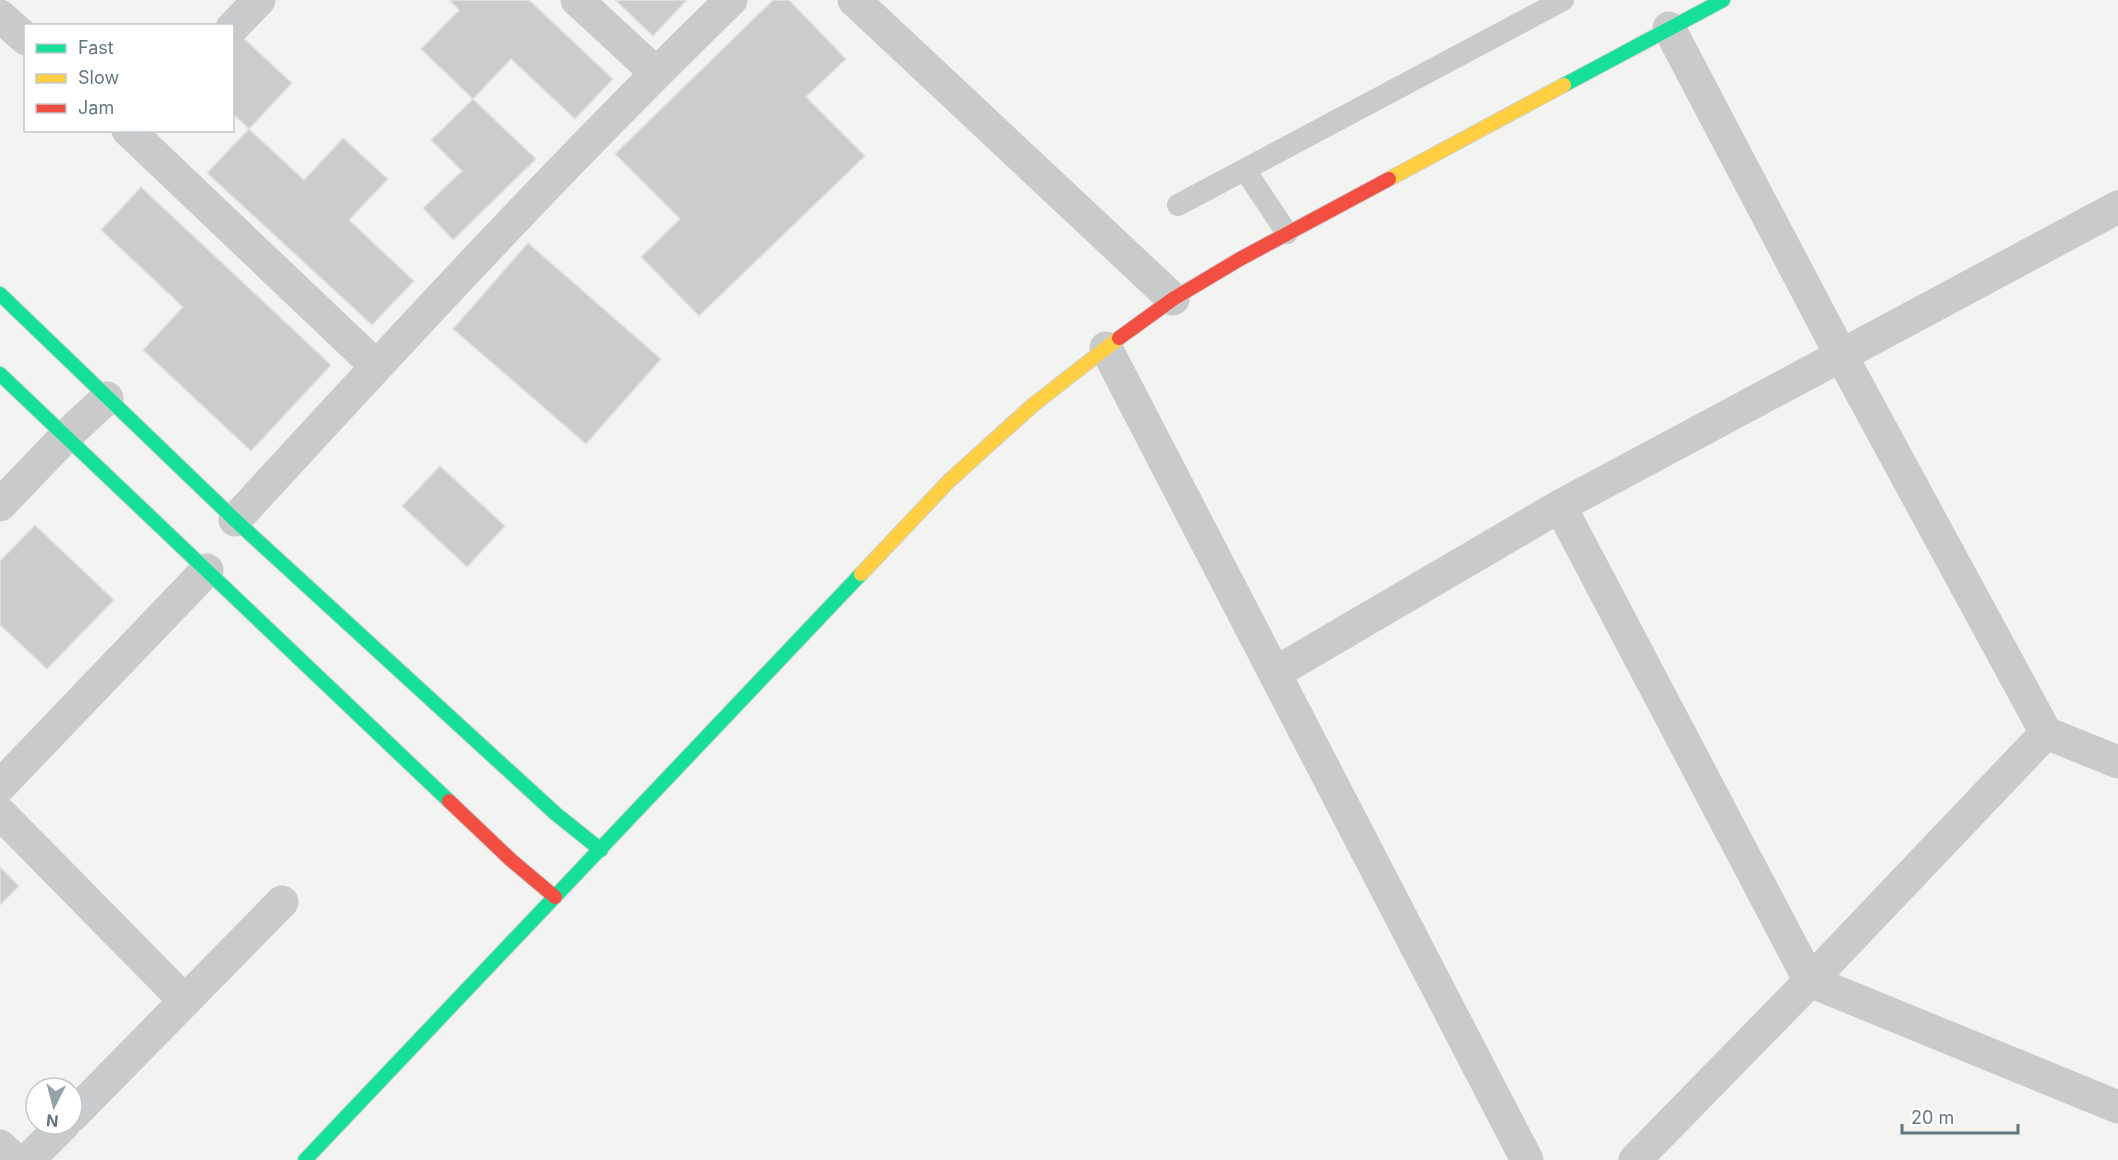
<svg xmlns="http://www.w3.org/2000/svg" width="2118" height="1160" font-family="Inter,sans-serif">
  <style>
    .building { fill: #cbcdcd; stroke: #e2e2e1; stroke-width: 1.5 }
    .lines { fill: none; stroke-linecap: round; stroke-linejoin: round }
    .fast-casing { stroke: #ced0d0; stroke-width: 16 }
    .slow-casing { stroke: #ced0d0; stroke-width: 16 }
    .jam-casing { stroke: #ced0d0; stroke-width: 16 }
    .lane { stroke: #c8cacb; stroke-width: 22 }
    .street { stroke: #c8cacb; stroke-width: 33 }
    .fast { stroke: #16e098; stroke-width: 14 }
    .slow { stroke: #ffcf43; stroke-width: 14 }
    .jam { stroke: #f24e42; stroke-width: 14 }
  </style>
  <rect width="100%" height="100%" fill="#f3f3f1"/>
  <path class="building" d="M 449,0 L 529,0 L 613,79 L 575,119 L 511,59 L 473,99 L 421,49 L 459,10 Z
    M 615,0 L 687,0 L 653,36 Z
    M 773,0 L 789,0 L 846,59 L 806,97 L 865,156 L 699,316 L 641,257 L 680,219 L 615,154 Z
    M 240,35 L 292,83 L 249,129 L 232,113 L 232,43 Z
    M 473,99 L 536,159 L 453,240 L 423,208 L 462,171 L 431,140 Z
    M 249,129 L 304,180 L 343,138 L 388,179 L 349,220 L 414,281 L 372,325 L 207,173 Z
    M 141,187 L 331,365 L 251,451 L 143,350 L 183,307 L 101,230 Z
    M 528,243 L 661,359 L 586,444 L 453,329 Z
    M 440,466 L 505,526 L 467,567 L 402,506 Z
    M 35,525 L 114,600 L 47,669 L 0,625 L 0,561 Z
    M 0,867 L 19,886 L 0,905 Z"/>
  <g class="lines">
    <defs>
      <path id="fast" d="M 1564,85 L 1723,0
        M 0,294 L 235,520 L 556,814 L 601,850
        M 0,374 L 449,801
        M 305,1160 L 861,574"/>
      <path id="slow" d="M 1389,179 L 1564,85
        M 861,574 L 949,481 L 1033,405 L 1119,338"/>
      <path id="jam" d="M 1119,338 L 1173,299 L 1240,259 L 1389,179
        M 449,801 L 511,860 L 555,897"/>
    </defs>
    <use href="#fast" class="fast-casing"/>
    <use href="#slow" class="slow-casing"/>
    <use href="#jam" class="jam-casing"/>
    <path class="lane" d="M 1245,170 L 1287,233
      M 1178,205 L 1563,0"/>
    <path class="street" d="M 577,0 L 656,73
      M 854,0 L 1173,299
      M 0,16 L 26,39
      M 232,28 L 259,0
      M 1669,28 L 1842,357 L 2046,733 L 2118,762
      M 128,130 L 376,366
      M 1106,348 L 1527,1160
      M 0,505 L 65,437 L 107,398
      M 1560,506 L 1810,981 L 2118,1107
      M 235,520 C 397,344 559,167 731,0
      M 1275,673 L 1560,506 L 2118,207
      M 0,786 L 207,570
      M 0,813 L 185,1001
      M 72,1116 L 282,902
      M 0,1146 L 15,1160
      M 28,1160 L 64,1124
      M 1635,1160 L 1810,981 L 2046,733"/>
    <use href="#fast" class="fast"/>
    <use href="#slow" class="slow"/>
    <use href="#jam" class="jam"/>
  </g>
  <rect x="24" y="24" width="210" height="108" fill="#ffffff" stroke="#c1c9cd" stroke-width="1.5"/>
  <rect x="36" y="44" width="30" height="9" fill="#16e098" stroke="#c1c9cd" stroke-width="1.5"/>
  <text x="78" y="54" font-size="18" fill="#637781">Fast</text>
  <rect x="36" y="74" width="30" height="9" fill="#ffcf43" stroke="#c1c9cd" stroke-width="1.5"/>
  <text x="78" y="84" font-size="18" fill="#637781">Slow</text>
  <rect x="36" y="104" width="30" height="9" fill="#f24e42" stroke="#c1c9cd" stroke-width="1.5"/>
  <text x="78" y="114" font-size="18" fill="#637781">Jam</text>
  <g transform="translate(54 1106) rotate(186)"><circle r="28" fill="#ffffff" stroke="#c1c9cd" stroke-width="1.5"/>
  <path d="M0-4.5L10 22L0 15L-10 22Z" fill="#95a2a8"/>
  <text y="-9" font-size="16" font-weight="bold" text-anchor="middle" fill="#637781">N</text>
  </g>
  <path d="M1902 1124v9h116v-9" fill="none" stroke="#637781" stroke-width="3"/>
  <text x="1911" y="1124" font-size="18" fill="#637781" stroke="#ffffff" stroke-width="4.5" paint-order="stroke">20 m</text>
</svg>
